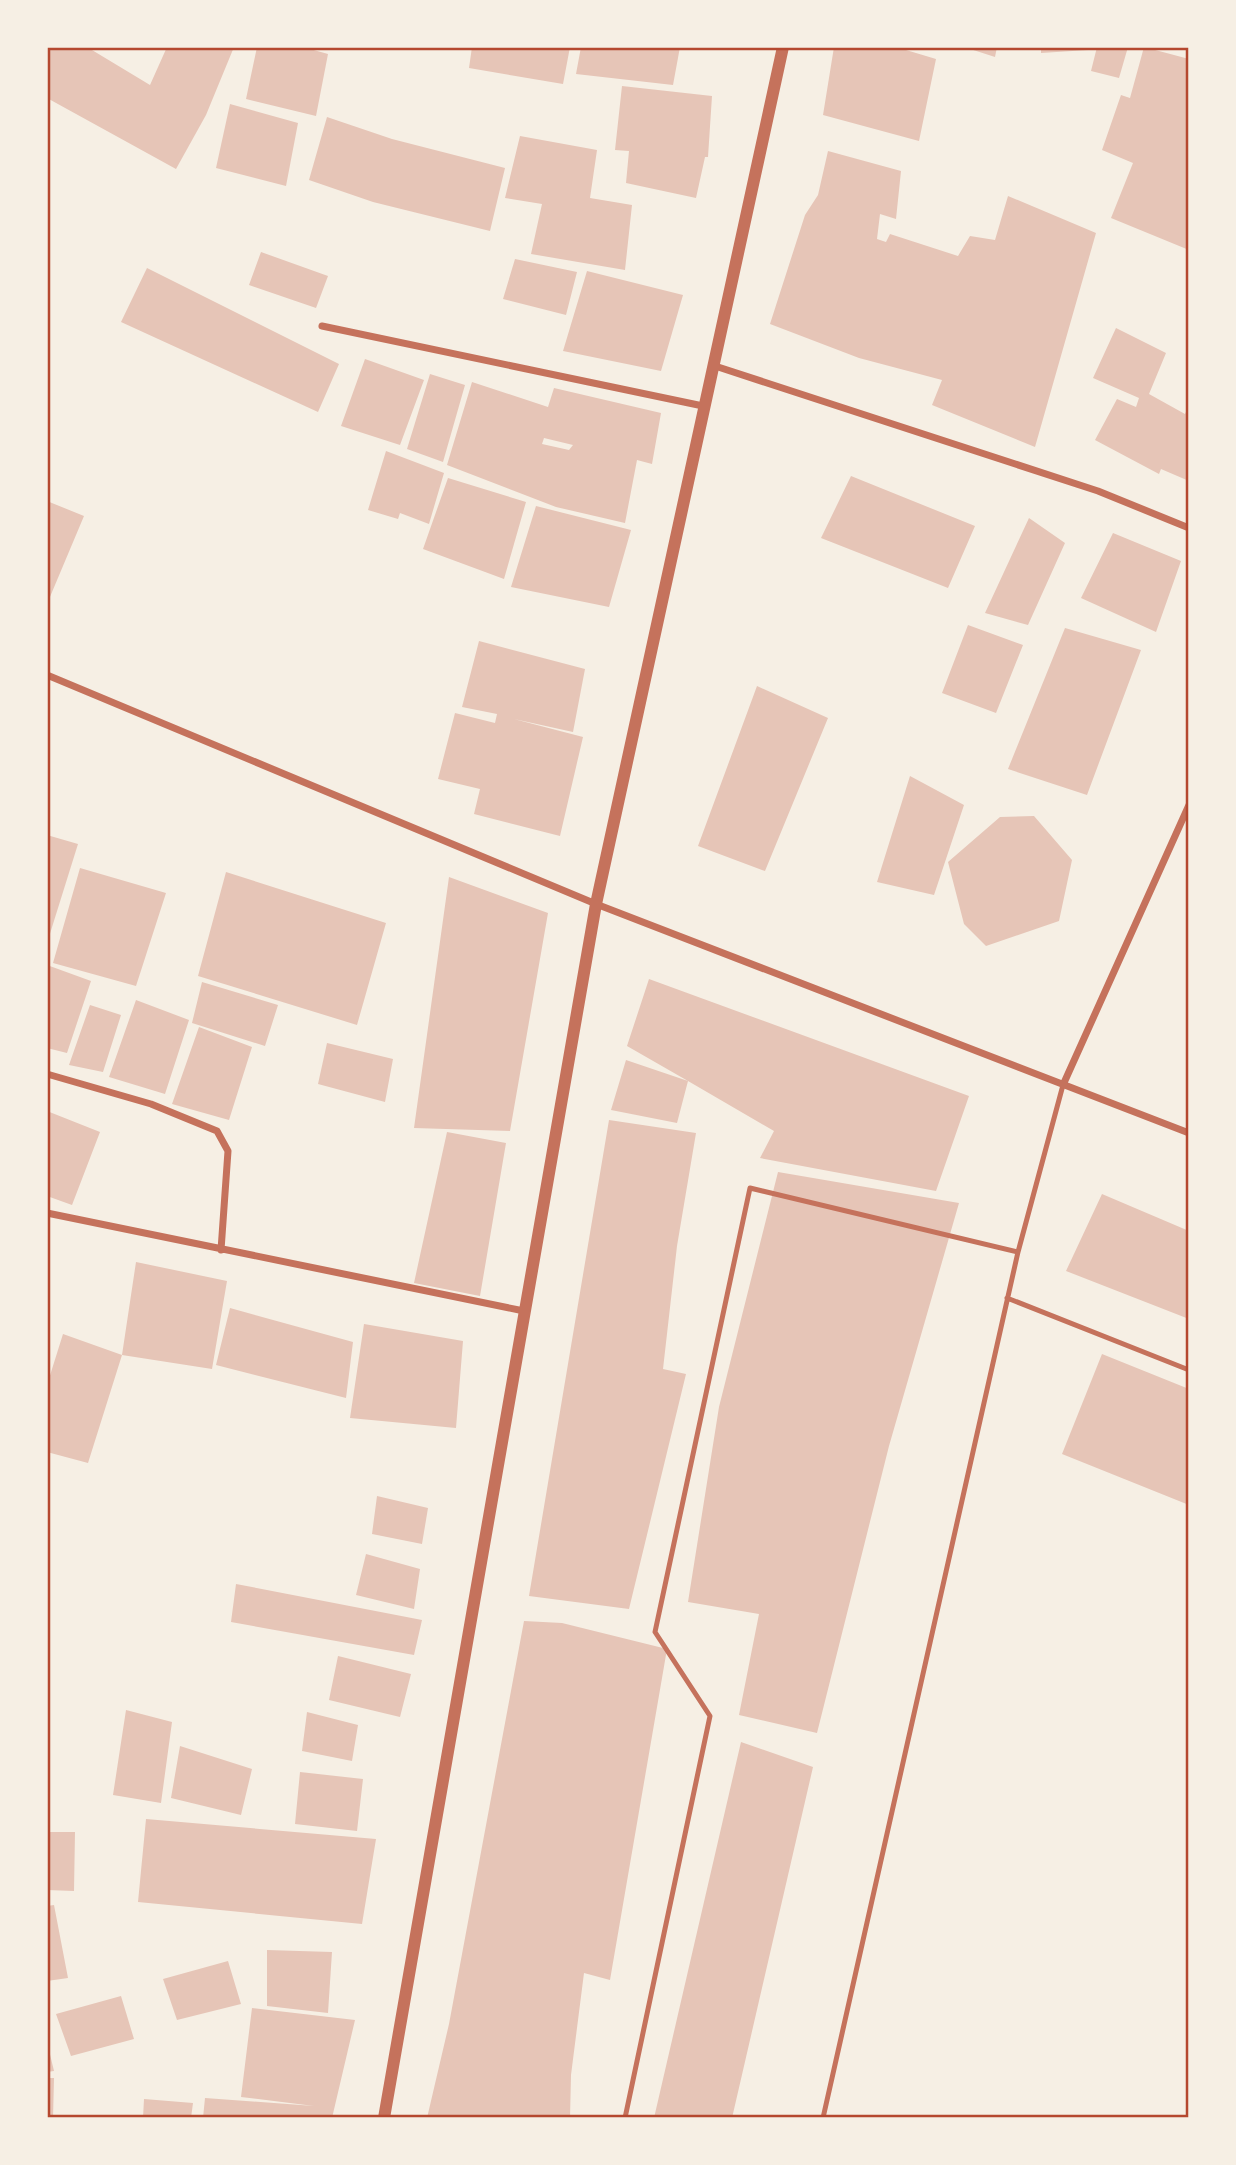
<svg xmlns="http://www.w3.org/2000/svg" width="1236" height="2165" font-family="'Noto Sans',sans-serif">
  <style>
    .building { fill: #e6c5b7; fill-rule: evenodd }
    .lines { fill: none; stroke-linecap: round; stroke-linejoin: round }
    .service { stroke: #c5725c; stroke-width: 5 }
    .minor { stroke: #c5725c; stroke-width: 7 }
    .tertiary { stroke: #c5725c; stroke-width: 12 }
    .neatline { fill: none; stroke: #b5482f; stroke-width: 2.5 }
  </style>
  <rect width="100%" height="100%" fill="#f6efe4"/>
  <path class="building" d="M 47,47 L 87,47 L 150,85 L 167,47 L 234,47 L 206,115 L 176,169 L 47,98 Z
    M 257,47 L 303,47 L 328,54 L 316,116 L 246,99 Z
    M 472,47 L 570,47 L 563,84 L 469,68 Z
    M 581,47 L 680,47 L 673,85 L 576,74 Z
    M 834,47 L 896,47 L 936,59 L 919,141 L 823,115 Z
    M 964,47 L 997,47 L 995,57 Z
    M 1041,47 L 1088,47 L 1088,50 L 1041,53 Z
    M 1097,47 L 1128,47 L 1119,78 L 1091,71 Z
    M 1144,47 L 1189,59 L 1189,250 L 1111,218 L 1133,163 L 1102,150 L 1121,95 L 1130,98 Z
    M 622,86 L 712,96 L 708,157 L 705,157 L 696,198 L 626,183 L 629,151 L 615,150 Z
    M 230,104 L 298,123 L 286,186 L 216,168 Z
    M 327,117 L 392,139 L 505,168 L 490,231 L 373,202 L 309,180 Z
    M 520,136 L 597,150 L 590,198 L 632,205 L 625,270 L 531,254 L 542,204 L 505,198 Z
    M 828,151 L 901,171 L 896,219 L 880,214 L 877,239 L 886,242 L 890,234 L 958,256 L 970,236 L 995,240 L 1008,196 L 1096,233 L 1035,447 L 932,405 L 942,380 L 859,358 L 770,324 L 805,215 L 818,195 Z
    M 261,252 L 328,276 L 316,308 L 249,285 Z
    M 515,259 L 577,272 L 566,315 L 503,299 Z
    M 147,268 L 339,364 L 318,412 L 121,322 Z
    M 587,271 L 683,295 L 661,371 L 563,351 Z
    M 1116,328 L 1166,353 L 1149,394 L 1185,414 L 1189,405 L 1189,481 L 1161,469 L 1159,474 L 1095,440 L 1117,399 L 1136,407 L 1139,398 L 1093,378 Z
    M 365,359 L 424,380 L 400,445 L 341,426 Z
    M 430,374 L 465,385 L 443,462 L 407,449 Z
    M 472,382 L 548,407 L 554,388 L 661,413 L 652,464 L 637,460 L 625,523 L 556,507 L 447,465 ZM 544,438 L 573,445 L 569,450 L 542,444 Z
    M 386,451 L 444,473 L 429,524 L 400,513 L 398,519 L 368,510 Z
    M 851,476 L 975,526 L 948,588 L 821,538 Z
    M 448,478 L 526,502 L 504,579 L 423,549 Z
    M 47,501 L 84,516 L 47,604 Z
    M 536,506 L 631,530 L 609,607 L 511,587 Z
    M 1029,518 L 1065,543 L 1028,625 L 985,613 Z
    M 1113,533 L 1181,561 L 1156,632 L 1081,598 Z
    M 968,625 L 1023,645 L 996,713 L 942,693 Z
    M 1065,628 L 1141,650 L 1087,795 L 1008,769 Z
    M 479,641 L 585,669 L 573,732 L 514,719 L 583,737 L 560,836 L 474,814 L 480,789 L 438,779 L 455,713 L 495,723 L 497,714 L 462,707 Z
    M 757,686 L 828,718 L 765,871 L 698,846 Z
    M 910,776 L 964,805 L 934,895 L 877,882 Z
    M 1034,816 L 1072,860 L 1059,921 L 986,946 L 964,924 L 948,862 L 1000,817 Z
    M 47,835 L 78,844 L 48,940 L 47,940 Z
    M 80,868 L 166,893 L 136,986 L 53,963 Z
    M 226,872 L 386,923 L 357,1025 L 198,976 Z
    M 449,877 L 548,913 L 510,1131 L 414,1128 Z
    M 47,965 L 91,981 L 67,1053 L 47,1048 Z
    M 649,979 L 969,1096 L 936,1191 L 760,1158 L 774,1131 L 688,1081 L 677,1123 L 611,1110 L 626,1060 L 688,1081 L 627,1046 Z
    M 202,982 L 278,1005 L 265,1046 L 192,1023 Z
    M 136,1000 L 189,1020 L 165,1094 L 109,1077 Z
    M 90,1005 L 121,1015 L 103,1072 L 69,1065 Z
    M 199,1027 L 252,1047 L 229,1120 L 172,1104 Z
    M 327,1043 L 393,1059 L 385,1102 L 318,1084 Z
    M 47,1111 L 100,1132 L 72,1205 L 47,1196 Z
    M 609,1120 L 696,1133 L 677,1246 L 663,1369 L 686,1374 L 629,1609 L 529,1596 Z
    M 447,1132 L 506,1143 L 480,1296 L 414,1283 Z
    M 778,1172 L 959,1203 L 889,1446 L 817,1733 L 739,1715 L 759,1614 L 688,1602 L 719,1407 Z
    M 1102,1194 L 1189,1231 L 1189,1319 L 1066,1271 Z
    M 136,1262 L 227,1281 L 212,1369 L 122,1355 L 88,1463 L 47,1452 L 47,1385 L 63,1334 L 122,1355 Z
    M 230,1308 L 353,1342 L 346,1398 L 216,1365 Z
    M 364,1324 L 463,1341 L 456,1428 L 350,1418 Z
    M 1102,1354 L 1189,1389 L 1189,1505 L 1062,1454 Z
    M 377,1496 L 428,1508 L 422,1544 L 372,1534 Z
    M 366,1554 L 420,1569 L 414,1609 L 356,1595 Z
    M 236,1584 L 422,1620 L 414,1655 L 231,1622 Z
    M 524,1621 L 562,1623 L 667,1649 L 610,1980 L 584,1973 L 571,2075 L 570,2118 L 427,2118 L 449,2024 Z
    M 338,1656 L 411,1674 L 400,1717 L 329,1700 Z
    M 126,1710 L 172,1722 L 161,1803 L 113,1795 Z
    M 307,1712 L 358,1725 L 352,1761 L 302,1751 Z
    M 741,1742 L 813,1767 L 732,2118 L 654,2118 Z
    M 180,1746 L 252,1769 L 241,1815 L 171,1798 Z
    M 300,1772 L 363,1779 L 357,1831 L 295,1824 Z
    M 146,1819 L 376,1839 L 362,1924 L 138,1902 Z
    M 47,1832 L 75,1832 L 74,1891 L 47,1890 Z
    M 54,1905 L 68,1978 L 47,1981 L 47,1906 Z
    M 267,1950 L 332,1952 L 328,2013 L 267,2006 Z
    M 228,1961 L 241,2004 L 177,2020 L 163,1979 Z
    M 121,1996 L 134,2039 L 71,2056 L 56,2014 Z
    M 252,2008 L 355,2020 L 332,2118 L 203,2118 L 205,2098 L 314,2106 L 241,2097 Z
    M 47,2042 L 54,2071 L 47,2072 Z
    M 47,2078 L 54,2078 L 53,2118 L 47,2118 Z
    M 144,2099 L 193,2103 L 191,2118 L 143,2118 Z"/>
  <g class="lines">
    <path class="service" d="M 1007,1298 L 1189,1370
      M 625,2118 L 710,1716 L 655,1632 L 750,1188 L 1018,1252 L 1063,1085
      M 823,2118 L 1018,1252"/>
    <path class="minor" d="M 322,326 L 703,406
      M 715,366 L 1098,491 L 1189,528
      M 47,675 L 596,904 L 1189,1133
      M 47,1074 L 151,1104 L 217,1131 L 228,1151 L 221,1250
      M 1063,1085 L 1189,805
      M 47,1213 L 524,1311"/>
    <path class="tertiary" d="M 384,2118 L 596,904 L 783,47"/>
  </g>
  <rect width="1236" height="2165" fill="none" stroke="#f6efe4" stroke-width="98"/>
  <rect x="49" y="49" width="1138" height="2067" class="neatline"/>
</svg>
